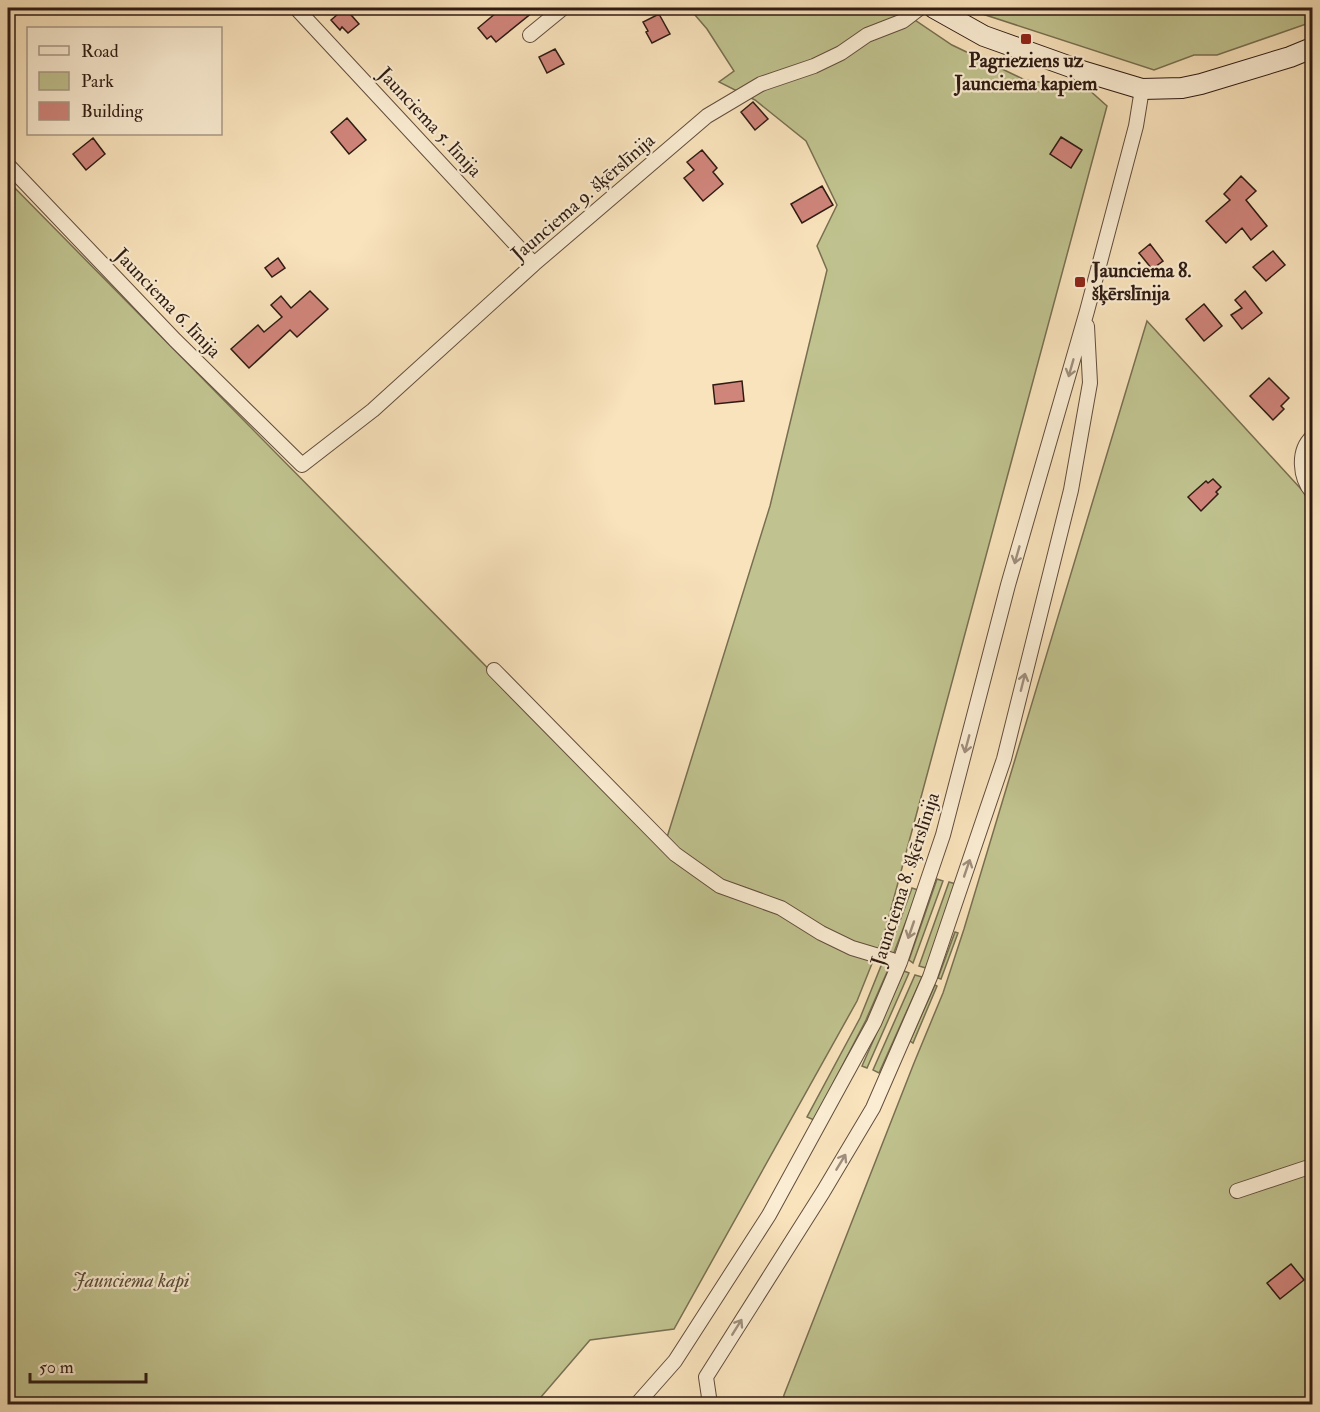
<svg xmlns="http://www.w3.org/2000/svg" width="1320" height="1412" font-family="'IM FELL Double Pica',serif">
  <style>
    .green { fill: #c0c38f; stroke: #786f51; stroke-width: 1.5 }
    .building { fill: #d0857b; stroke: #2f1b13; stroke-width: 1.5 }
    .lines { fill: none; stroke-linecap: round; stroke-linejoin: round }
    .street-casing { stroke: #624d3d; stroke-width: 16 }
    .secondary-casing { stroke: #2f1b13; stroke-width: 22 }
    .street { stroke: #fbedd3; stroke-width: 14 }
    .secondary { stroke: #fbedd3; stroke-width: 20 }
    .oneway { stroke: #9f8e7d }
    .poi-dot { fill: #8f2418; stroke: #fbedd3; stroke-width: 2 }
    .labels { text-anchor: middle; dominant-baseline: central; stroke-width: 4.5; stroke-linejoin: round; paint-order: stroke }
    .poi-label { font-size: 20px; font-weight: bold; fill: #2f1b13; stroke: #fbedd3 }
    .street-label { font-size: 20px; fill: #2f1b13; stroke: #fbedd3 }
    .park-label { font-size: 20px; font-style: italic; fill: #5a4d38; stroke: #fbedd3 }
  </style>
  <rect width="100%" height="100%" fill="#f9e3bc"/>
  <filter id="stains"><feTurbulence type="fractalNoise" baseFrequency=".00333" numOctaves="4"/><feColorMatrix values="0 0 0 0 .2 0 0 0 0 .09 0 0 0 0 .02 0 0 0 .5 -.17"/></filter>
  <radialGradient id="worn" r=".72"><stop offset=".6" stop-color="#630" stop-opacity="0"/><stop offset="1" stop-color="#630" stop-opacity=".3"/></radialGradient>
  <path class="green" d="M 689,8 L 897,8 L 952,45 L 1025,80 L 1088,89 L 1107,106 L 885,931 L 857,1001 L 674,1329 L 590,1340 L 535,1404 L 8,1404 L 8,181 L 664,847 L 770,506 L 827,270 L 817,246 L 837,205 L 806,141 L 755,100 L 719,82 L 734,71 L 707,29 Z
    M 964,8 L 1312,8 L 1312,22 L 1217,55 L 1194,55 L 1154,70 Z
    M 1147,321 L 1312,501 L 1312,1404 L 782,1404 L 784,1395 L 914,1063 L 943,993 L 964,929 Z
    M 937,879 L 943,881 L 913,963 L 909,960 Z
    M 949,882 L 956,884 L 926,968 L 919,966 Z
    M 912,888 L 918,890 L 893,955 L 888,953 Z
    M 955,932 L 958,933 L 941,979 L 938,978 Z
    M 883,961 L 891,963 L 866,1020 L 814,1120 L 807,1117 L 860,1018 Z
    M 904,971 L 909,973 L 867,1068 L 862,1066 Z
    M 915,975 L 922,977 L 879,1073 L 873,1070 Z
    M 935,985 L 937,986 L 913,1043 L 910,1041 Z"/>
  <path class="building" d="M 345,8 L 359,24 L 348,33 L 342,27 L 340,30 L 331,20 Z
    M 502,8 L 538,8 L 496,42 L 491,36 L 487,39 L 478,28 Z
    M 659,14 L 670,34 L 652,43 L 646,32 L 648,31 L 643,22 Z
    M 555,49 L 564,64 L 547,73 L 539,57 Z
    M 753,102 L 768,119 L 755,130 L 741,112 Z
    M 347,118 L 366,140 L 349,154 L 331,132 Z
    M 1061,137 L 1082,150 L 1071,168 L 1050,154 Z
    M 93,138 L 105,154 L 86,170 L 73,154 Z
    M 702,150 L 717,168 L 713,172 L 723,184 L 703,201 L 684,178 L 694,170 L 687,162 Z
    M 1241,176 L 1256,191 L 1246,200 L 1267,226 L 1251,240 L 1242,228 L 1226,243 L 1206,221 L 1230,200 L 1224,194 Z
    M 822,186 L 833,205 L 802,223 L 791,204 Z
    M 1150,244 L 1163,261 L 1152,269 L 1139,253 Z
    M 1273,251 L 1285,265 L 1266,281 L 1253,267 Z
    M 278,258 L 285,268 L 272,277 L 265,268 Z
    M 310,291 L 328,309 L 297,337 L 290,330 L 249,368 L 231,349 L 258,325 L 264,332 L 282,317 L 271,305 L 281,296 L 291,308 Z
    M 1245,291 L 1262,313 L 1242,329 L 1231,315 L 1242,308 L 1235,300 Z
    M 1204,304 L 1222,326 L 1204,341 L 1186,319 Z
    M 1269,378 L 1289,398 L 1281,406 L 1284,409 L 1273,420 L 1250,396 Z
    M 742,381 L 744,401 L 715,404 L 713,385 Z
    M 1213,479 L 1221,487 L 1216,492 L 1218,494 L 1201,511 L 1188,497 L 1206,481 L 1208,483 Z
    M 1291,1264 L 1304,1280 L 1280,1299 L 1267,1283 Z"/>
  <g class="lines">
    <defs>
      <path id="street" d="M 296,8 L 534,264
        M 530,35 L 563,8
        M 8,165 L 175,340 L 302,465 L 373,410 L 534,264 L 707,116 L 761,84 L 814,66 L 841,53 L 867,35 L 903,21 L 920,8
        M 1312,437 C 1297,451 1300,478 1312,492
        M 494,670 L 675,854 L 720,886 L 781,908 L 821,933 L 852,948 L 892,960
        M 1237,1191 L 1312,1166
        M 637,1404 L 675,1361 L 769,1215 L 874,1023 L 900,962 L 943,835 L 1008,585 L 1087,311 L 1136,126 L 1142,89
        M 710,1404 L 706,1377 L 823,1192 L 873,1108 L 930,977 L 1004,759 L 1071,490 L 1090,383 L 1087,326"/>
      <path id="secondary" d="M 934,8 L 984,36 L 1082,71 L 1142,89 L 1182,88 L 1201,84 L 1290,57 L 1312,48"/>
    </defs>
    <use href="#street" class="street-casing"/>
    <use href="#secondary" class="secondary-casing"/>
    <use href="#street" class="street"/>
    <use href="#secondary" class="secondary"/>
  </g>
  <defs><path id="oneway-shaft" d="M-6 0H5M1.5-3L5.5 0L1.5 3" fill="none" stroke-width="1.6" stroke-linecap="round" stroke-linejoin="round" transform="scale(1.5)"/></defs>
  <g class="oneway">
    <use href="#oneway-shaft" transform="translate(1071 368) rotate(106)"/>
    <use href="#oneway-shaft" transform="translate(1017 555) rotate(106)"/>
    <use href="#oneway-shaft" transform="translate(1023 682) rotate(-76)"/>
    <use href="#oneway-shaft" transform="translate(967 744) rotate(105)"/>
    <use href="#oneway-shaft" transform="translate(967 868) rotate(-71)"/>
    <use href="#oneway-shaft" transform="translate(911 930) rotate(109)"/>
    <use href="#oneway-shaft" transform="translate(841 1162) rotate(-59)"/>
    <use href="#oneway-shaft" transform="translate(737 1327) rotate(-58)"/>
  </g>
  <g class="poi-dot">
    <rect x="1020" y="33" width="12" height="12" rx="3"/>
    <rect x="1074" y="276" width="12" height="12" rx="3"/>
  </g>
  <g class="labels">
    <g class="poi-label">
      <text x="1026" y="60">Pagrieziens uz<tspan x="1026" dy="23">Jaunciema kapiem</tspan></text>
      <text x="1092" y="270" text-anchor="start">Jaunciema 8.<tspan x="1092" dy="23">šķērslīnija</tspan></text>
    </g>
    <g class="street-label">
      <text transform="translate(430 122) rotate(47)">Jaunciema 5. līnija</text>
      <text transform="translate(583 197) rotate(-41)">Jaunciema 9. šķērslīnija</text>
      <text transform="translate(168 303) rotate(46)">Jaunciema 6. līnija</text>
      <text transform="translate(905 879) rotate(-72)">Jaunciema 8. šķērslīnija</text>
    </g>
    <g class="park-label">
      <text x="131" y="1280">Jaunciema kapi</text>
    </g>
  </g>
  <rect width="1320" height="1412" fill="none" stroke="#f9e3bc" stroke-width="30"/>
  <rect x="9" y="9" width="1302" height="1394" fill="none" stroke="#2f1b13" stroke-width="3"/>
  <rect x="15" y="15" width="1290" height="1382" fill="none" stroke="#2f1b13" stroke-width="1.5"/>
  <rect x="27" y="27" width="195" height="108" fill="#fbedd3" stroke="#a99986" stroke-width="1.5"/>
  <rect x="39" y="46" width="30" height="9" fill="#fbedd3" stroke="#a99986" stroke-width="1.5"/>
  <text x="81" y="57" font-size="18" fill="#2f1b13">Road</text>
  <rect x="39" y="72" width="30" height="18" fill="#c0c38f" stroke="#a99986" stroke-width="1.5"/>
  <text x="81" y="87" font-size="18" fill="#2f1b13">Park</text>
  <rect x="39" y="102" width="30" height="18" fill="#d0857b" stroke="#a99986" stroke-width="1.5"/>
  <text x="81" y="117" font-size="18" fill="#2f1b13">Building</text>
  <path d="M30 1373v9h116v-9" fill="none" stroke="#2f1b13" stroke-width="3"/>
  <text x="39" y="1373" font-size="18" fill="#2f1b13" stroke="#fbedd3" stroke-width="4.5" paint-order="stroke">50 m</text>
  <rect width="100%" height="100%" filter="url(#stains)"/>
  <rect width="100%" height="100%" fill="url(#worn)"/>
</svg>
